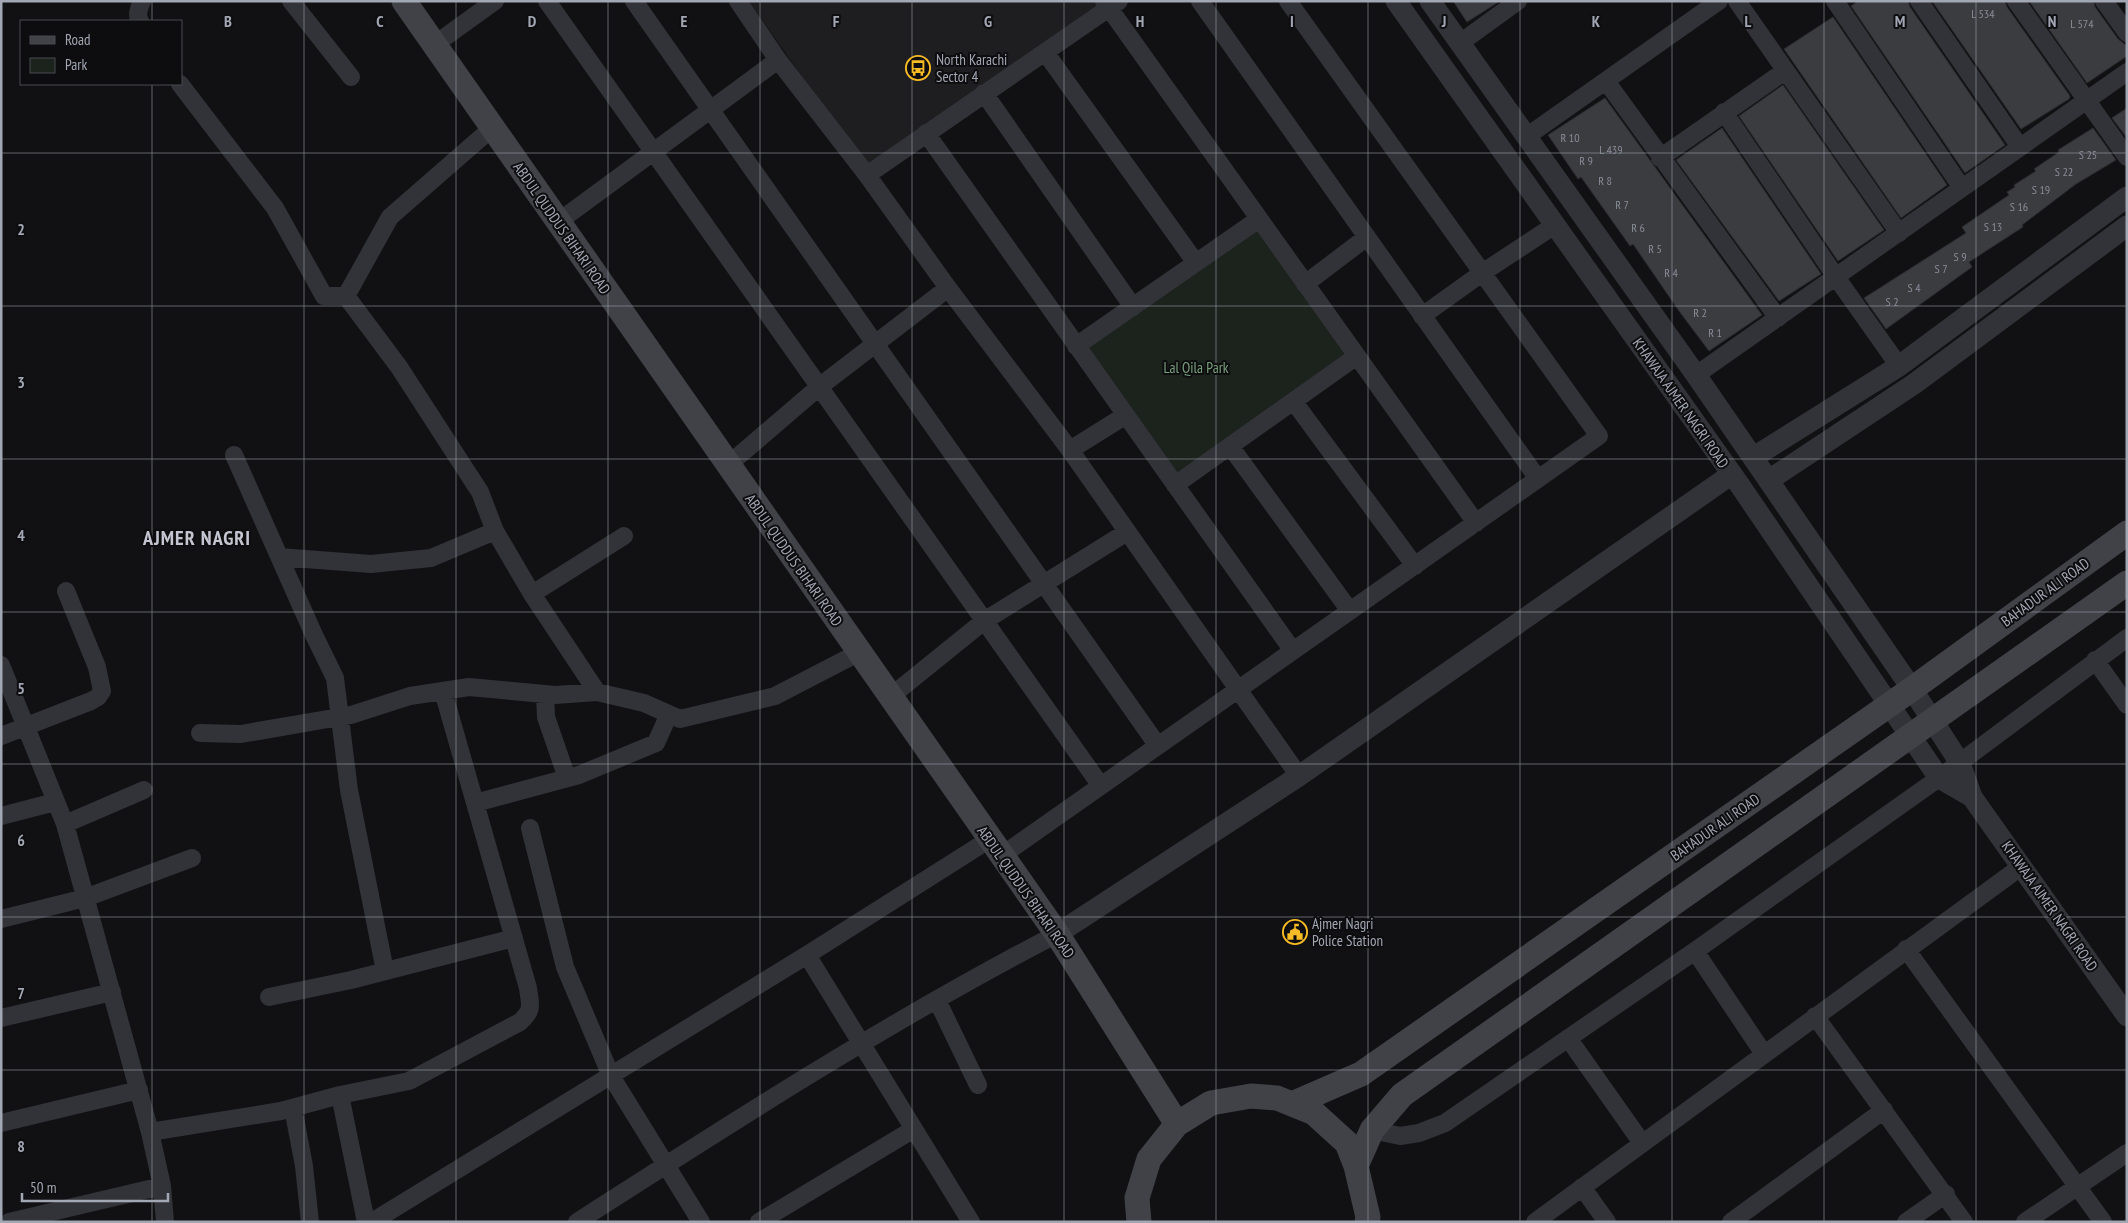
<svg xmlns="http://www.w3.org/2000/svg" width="2128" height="1223" font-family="'PT Sans Narrow',sans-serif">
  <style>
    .built { fill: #1e1d20 }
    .green { fill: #1c231d }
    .building { fill: #3b3c40; stroke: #2c2b2f }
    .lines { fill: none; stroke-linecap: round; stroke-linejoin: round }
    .minor { stroke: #323338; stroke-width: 18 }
    .tertiary { stroke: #323338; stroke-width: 21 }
    .secondary { stroke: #404248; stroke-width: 25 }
    .grid { fill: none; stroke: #a2a7b4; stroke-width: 1; stroke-opacity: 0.55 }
    .labels { text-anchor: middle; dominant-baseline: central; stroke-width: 4; stroke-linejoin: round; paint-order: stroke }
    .number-label { font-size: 12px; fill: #888c97 }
    .poi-label { font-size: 15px; fill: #a2a7b4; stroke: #0d0c0e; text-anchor: start }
    .street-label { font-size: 15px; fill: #a2a7b4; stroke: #0d0c0e }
    .park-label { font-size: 15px; fill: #78a07d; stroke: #0d0c0e }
    .district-label { font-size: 20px; font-weight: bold; letter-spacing: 1px; fill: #c3c6d0; stroke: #0d0c0e }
    .grid-label { font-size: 16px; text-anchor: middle; font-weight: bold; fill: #a2a7b4; stroke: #0d0c0e; stroke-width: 4; stroke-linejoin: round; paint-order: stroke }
  </style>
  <rect width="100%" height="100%" fill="#111113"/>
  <path class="built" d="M 749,1 L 1103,1 L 869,172 Z"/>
  <path class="green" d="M 1259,219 L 1357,356 L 1175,485 L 1076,346 Z"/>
  <path class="building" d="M 1453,1 L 1500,1 L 1467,22 Z
    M 1858,1 L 1908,1 L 1910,7 L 2005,145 L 1965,173 L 1851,6 Z
    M 1932,1 L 2005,1 L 2007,7 L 2070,96 L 2069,99 L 2021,129 Z
    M 2029,1 L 2094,1 L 2095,7 L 2118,39 L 2127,46 L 2127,56 L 2087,83 Z
    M 1833,17 L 1947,185 L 1901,218 L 1784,49 Z
    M 1783,85 L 1884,230 L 1838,261 L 1739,116 Z
    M 1605,98 L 1762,315 L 1709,351 L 1679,311 L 1633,244 L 1630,246 L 1581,177 L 1578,179 L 1548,135 Z
    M 2127,108 L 2127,138 L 2112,118 Z
    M 1722,128 L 1821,274 L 1779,301 L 1676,160 Z
    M 2093,128 L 2116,160 L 2076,184 L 2022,225 L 2023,227 L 1969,262 L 1972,267 L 1886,329 L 1864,298 L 1966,233 L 1962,227 L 2009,195 L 2007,192 L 2015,187 L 2014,185 L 2036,171 L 2034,169 L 2059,152 L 2058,150 Z"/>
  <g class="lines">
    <path class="minor" d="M 291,1 L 351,77
      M 547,1 L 1101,786
      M 634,1 L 1158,746
      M 738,1 L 778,60 L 867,175 L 948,288 L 1070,450 L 1299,776
      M 1104,1 L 1476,523
      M 1200,1 L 1538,479
      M 1737,1 L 1899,233
      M 1835,1 L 1962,188
      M 1919,1 L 2020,147
      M 2016,1 L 2127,157
      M 2104,1 L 2127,33
      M 140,21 C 136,15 139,8 142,1
      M 1460,43 L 1518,1
      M 434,45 L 495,1
      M 1045,52 L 1196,263
      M 1606,81 L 1778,318
      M 180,84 L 275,208 L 324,296 L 346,296 L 399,367 L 480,492 L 495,531 L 532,594 L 597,692
      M 984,93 L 1133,307
      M 1724,112 L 1836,277 L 1899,366
      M 926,133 L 1293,651
      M 1526,137 L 1719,1
      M 1660,158 L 1785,71
      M 867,175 L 1119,1
      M 558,222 L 778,60
      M 1305,284 L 1367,237
      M 346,296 L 390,217 L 492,128
      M 1422,316 L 1482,273 L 1555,225
      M 1076,346 L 1259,219
      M 1696,375 L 2127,72
      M 1294,402 L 1415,566
      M 1230,446 L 1350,611
      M 1070,450 L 1126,415
      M 234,455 L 314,635 L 335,678 L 349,790 L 385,971
      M 728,465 L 819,387 L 948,288
      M 1175,485 L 1357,356
      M 279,557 L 371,564 L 431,558 L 495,531
      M 532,594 L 624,536
      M 2095,660 L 2127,705
      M 1,665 L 65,824 L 150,1132 L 162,1186 L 165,1222
      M 545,694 L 546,717 L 567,778
      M 890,697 L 984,621 L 1127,532
      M 200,733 L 241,734 L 351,715 L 410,696 L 469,687 L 555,695 L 597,692 L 644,703 L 680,719 L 775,696 L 858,653
      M 1,736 L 91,701 L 98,697 L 102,691 L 97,667 L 66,591
      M 475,803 L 579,775 L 656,743 L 669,714
      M 1,816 L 55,802
      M 65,824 L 144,790
      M 530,828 L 565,967 L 611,1076 L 701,1222
      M 1001,856 L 1599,436 L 1288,1
      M 1,919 L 85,898 L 192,858
      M 1906,949 L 2103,1222
      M 1695,951 L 1764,1054
      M 807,955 L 971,1222
      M 269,997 L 351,980 L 514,938
      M 937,1000 L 978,1085
      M 1815,1016 L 1964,1222
      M 1,1018 L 112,992
      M 1568,1038 L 1642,1143
      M 340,1095 L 366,1222
      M 293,1108 L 304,1166 L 310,1222
      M 1,1123 L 139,1090
      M 1372,1130 L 1400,1136 L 1419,1133 L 1445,1123 L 1695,951 L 1939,778 L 2127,638
      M 150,1132 L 281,1111 L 340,1095 L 409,1081 L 520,1022 C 534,1009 530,1005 528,988 L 443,691
      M 1582,1187 L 1607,1222
      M 9,1222 L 162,1186
      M 372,1222 L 807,955 L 990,839
      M 577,1222 C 734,1121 891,1020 1057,934
      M 759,1222 L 914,1129
      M 1535,1222 L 2022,866
      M 1731,1222 L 1884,1110
      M 1906,1222 L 1946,1194
      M 2025,1222 L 2127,1153"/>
    <path class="tertiary" d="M 1396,1 L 1739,484 L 1939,778 L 1972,797 L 2127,1016
      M 1430,1 L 1696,375 L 1912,689 L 1960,763 L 1972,797
      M 1754,457 L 1899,366 L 2127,197
      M 1769,480 L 1914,384 L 2127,226
      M 1057,934 L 1299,776 L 1732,474"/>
    <path class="secondary" d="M 404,1 L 1057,934 L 1177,1124
      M 1292,1104 L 1361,1074 L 1912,689 L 2127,533
      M 1356,1166 L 1372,1130 L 1402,1095 L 2127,583
      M 1139,1222 L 1137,1198 L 1149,1159 L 1177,1124 L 1211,1103 L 1251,1096 L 1277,1098 L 1314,1113 L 1347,1143 L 1356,1166 L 1368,1217 L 1367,1222"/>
  </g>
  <path class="grid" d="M 152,1 L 152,21M 304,1 L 304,1222M 456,1 L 456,1222M 608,1 L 608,1222M 760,1 L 760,1222M 912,1 L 912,1222M 1064,1 L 1064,1222M 1216,1 L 1216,1222M 1368,1 L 1368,1222M 1520,1 L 1520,1222M 1672,1 L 1672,1222M 1824,1 L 1824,1222M 1976,1 L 1976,1222M 152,84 L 152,1222M 1,153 L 2127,153M 1,306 L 2127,306M 1,459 L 2127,459M 1,612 L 2127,612M 1,764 L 2127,764M 1,917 L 2127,917M 1,1070 L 2127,1070"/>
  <defs>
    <symbol id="bus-ring" viewBox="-11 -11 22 22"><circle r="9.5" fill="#0d0c0e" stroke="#f7bb25" stroke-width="1.5"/><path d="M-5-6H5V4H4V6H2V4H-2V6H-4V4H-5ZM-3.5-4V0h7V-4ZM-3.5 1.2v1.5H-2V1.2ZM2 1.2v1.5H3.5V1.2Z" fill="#f7bb25"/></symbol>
    <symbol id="civic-ring" viewBox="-11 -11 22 22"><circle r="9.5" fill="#0d0c0e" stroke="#f7bb25" stroke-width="1.5"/><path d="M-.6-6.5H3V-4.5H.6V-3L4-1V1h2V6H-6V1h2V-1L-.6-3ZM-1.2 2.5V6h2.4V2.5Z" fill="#f7bb25"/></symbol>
  </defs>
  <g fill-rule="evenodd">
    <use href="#bus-ring" x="904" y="54" width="28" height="28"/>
    <use href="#civic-ring" x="1281" y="918" width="28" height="28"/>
  </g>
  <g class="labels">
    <g class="number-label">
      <text x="1983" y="13">L 534</text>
      <text x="2082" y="23">L 574</text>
      <text x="1570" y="137">R 10</text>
      <text x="1611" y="149">L 439</text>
      <text x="2088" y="154">S 25</text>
      <text x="1586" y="160">R 9</text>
      <text x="2064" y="171">S 22</text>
      <text x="1605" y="180">R 8</text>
      <text x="2041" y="189">S 19</text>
      <text x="1622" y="204">R 7</text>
      <text x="2019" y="206">S 16</text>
      <text x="1993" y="226">S 13</text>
      <text x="1638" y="227">R 6</text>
      <text x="1655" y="248">R 5</text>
      <text x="1960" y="256">S 9</text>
      <text x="1941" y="268">S 7</text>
      <text x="1671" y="272">R 4</text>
      <text x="1914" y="287">S 4</text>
      <text x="1892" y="301">S 2</text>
      <text x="1700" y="312">R 2</text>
      <text x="1715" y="332">R 1</text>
    </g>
    <g class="poi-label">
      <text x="936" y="59">North Karachi<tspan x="936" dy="17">Sector 4</tspan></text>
      <text x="1312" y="923">Ajmer Nagri<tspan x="1312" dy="17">Police Station</tspan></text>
    </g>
    <g class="street-label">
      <text transform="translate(562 228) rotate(55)">ABDUL QUDDUS BIHARI ROAD</text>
      <text transform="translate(1681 403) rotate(55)">KHAWAJA AJMER NAGRI ROAD</text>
      <text transform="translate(794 560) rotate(55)">ABDUL QUDDUS BIHARI ROAD</text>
      <text transform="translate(2045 592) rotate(-36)">BAHADUR ALI ROAD</text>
      <text transform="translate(1715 827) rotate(-35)">BAHADUR ALI ROAD</text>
      <text transform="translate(1026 892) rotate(55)">ABDUL QUDDUS BIHARI ROAD</text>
      <text transform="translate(2050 906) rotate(55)">KHAWAJA AJMER NAGRI ROAD</text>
    </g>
    <g class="park-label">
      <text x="1196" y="367">Lal Qila Park</text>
    </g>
    <g class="district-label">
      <text x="197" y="538">AJMER NAGRI</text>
    </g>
  </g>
  <g class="grid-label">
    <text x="228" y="27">B</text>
    <text x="380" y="27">C</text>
    <text x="532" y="27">D</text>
    <text x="684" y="27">E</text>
    <text x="836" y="27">F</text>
    <text x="988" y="27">G</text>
    <text x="1140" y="27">H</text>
    <text x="1292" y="27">I</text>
    <text x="1444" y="27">J</text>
    <text x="1596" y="27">K</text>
    <text x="1748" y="27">L</text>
    <text x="1900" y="27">M</text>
    <text x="2052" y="27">N</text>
    <text x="21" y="235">2</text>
    <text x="21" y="388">3</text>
    <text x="21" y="541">4</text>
    <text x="21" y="694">5</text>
    <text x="21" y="846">6</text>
    <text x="21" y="999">7</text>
    <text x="21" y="1152">8</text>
  </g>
  <rect width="2128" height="1223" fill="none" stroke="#a2a7b4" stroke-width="5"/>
  <rect x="20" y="20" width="162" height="65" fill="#0d0c0e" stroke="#494a50"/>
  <rect x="30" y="36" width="25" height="8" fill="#404248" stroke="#494a50"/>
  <text x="65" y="45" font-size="15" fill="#a2a7b4">Road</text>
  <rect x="30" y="58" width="25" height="15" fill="#1c231d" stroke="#494a50"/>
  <text x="65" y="70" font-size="15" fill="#a2a7b4">Park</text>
  <path d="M22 1193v8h146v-8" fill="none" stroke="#a2a7b4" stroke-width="2.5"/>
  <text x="30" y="1193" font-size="15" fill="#a2a7b4" stroke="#0d0c0e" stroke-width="4" paint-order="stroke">50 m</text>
</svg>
